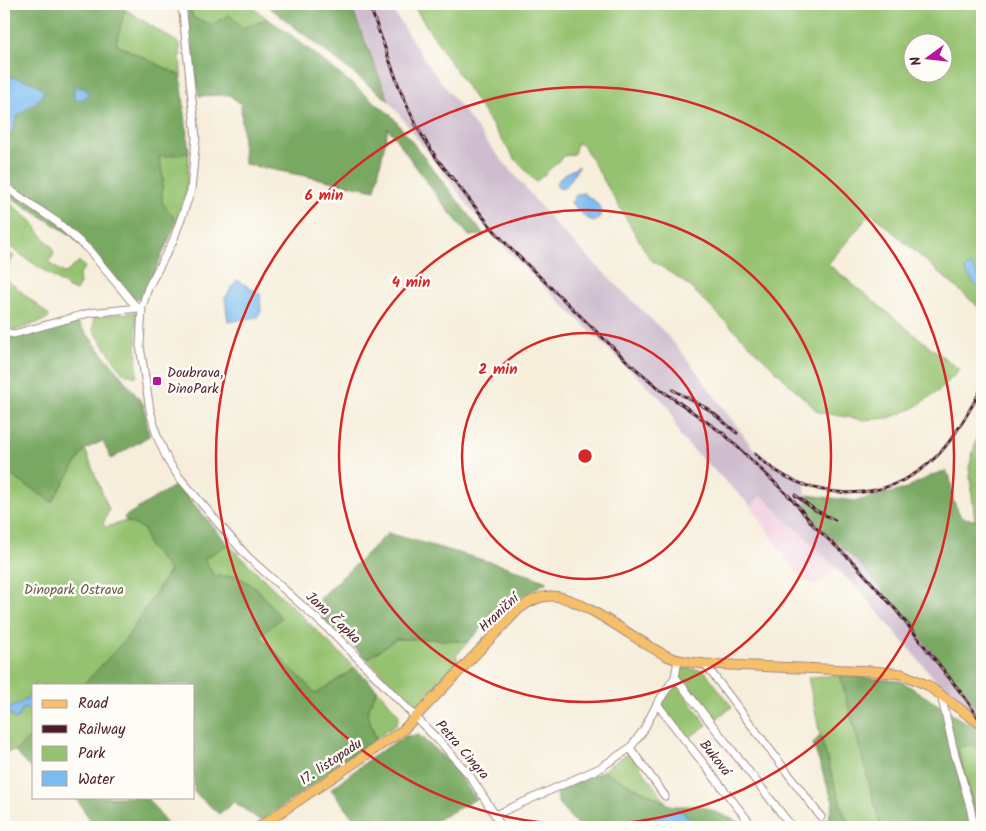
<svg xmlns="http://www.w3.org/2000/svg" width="986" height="831" font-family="Kalam,sans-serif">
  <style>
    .built { fill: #f3cfe0 }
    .industrial { fill: #cfbdcf }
    .green { fill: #95c270; stroke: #70704e; fill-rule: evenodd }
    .forest { fill: #78a862; stroke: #616446 }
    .water { fill: #7bbcf0; stroke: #626e8e }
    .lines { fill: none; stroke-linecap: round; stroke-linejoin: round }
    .minor-casing { stroke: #a08683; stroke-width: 9 }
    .major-casing { stroke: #a08683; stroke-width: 11 }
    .minor { stroke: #fff; stroke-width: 7 }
    .major { stroke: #f6c06b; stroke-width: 9 }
    .rail-casing { stroke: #4a1f2b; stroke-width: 3 }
    .rail { stroke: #fdfcf7; stroke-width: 1; stroke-dasharray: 4; stroke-linecap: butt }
    .ring { fill: none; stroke: #d62828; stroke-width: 2.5 }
    .poi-dot { fill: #b5179e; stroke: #fdfcf7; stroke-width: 2 }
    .labels { text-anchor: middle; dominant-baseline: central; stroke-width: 5; stroke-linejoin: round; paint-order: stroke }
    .poi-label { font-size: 14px; fill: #4a1f2b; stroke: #fdfcf7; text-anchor: start }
    .park-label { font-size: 14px; fill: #645843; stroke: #fdfcf7 }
    .street-label { font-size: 14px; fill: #4a1f2b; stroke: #fdfcf7 }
    .centre { fill: #d62828; stroke: #fdfcf7; stroke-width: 2.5 }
    .ring-label { font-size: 15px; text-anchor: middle; font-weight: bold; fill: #d62828; stroke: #fdfcf7; stroke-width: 5; stroke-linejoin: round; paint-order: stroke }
  </style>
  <rect width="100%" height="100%" fill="#fdfcf7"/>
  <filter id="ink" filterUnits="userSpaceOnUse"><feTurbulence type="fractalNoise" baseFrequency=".02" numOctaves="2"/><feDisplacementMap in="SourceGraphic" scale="10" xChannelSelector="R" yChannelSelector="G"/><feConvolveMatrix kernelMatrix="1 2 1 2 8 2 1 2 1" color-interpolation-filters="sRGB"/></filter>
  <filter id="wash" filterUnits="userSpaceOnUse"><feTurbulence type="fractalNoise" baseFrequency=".0096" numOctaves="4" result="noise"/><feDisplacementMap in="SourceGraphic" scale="20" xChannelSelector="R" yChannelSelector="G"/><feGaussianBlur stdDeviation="1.12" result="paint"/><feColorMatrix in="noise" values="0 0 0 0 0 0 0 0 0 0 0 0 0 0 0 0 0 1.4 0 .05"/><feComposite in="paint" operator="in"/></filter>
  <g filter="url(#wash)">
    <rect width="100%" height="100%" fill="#f6eedb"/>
    <path class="built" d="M 761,494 L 836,567 L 816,586 L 801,577 L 791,566 L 751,506 Z"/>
    <path class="industrial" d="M 350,4 L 391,4 L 394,12 L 426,62 L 491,147 L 557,226 L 663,331 L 681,351 L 752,447 L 784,472 L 805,481 L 807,514 L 862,566 L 907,619 L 939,661 L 962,689 L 982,718 L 982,730 L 956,693 L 949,696 L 860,591 L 761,495 L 751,506 L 680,437 L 669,407 L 513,257 L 475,214 L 389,101 Z"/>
    <path class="green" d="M 190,4 L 248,4 L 268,19 L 243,28 L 230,16 L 212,24 L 193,18 Z
      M 412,4 L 982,4 L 982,310 L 871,213 L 828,264 L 915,335 L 960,370 L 936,393 L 912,409 L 889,418 L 863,420 L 818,412 L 687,284 L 650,259 L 583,145 L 577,143 L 574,154 L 564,156 L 536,182 L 514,158 ZM 914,42 L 944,42 L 944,72 L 914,72 Z
      M 125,9 L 180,44 L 181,76 L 115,44 Z
      M 189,153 L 187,190 L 177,222 L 162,202 L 163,178 L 159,156 Z
      M 4,198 L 35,224 L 37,230 L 53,248 L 54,254 L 50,261 L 52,265 L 64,273 L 67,272 L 79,261 L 85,267 L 79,275 L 80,284 L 76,291 L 69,288 L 4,243 Z
      M 4,250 L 14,256 L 4,274 Z
      M 4,277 L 49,315 L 48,319 L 17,330 L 13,330 L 4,323 Z
      M 136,312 L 137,377 L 124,374 L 93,330 L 94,317 Z
      M 982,416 L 982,522 L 975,521 L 969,468 Z
      M 85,449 L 109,510 L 103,524 L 106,527 L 126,521 L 144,529 L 148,545 L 170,570 L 126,639 L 83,685 L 34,685 L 34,734 L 15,751 L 4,752 L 4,482 L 12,476 L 52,502 Z
      M 228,544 L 355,668 L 316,694 L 259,636 L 281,618 L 257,588 L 236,576 L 214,576 L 203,559 Z
      M 396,639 L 433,639 L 468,642 L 456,656 L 460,663 L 433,691 L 427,693 L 424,701 L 418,706 L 415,705 L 413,707 L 367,659 Z
      M 681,668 L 704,670 L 732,707 L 713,721 L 678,675 Z
      M 840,675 L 881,827 L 851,827 L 843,812 L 820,735 L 808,677 Z
      M 675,682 L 707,725 L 687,739 L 660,704 Z
      M 377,689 L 399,715 L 397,724 L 376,739 L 367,713 Z
      M 972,744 L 982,750 L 982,827 L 979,827 L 957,748 Z
      M 629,752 L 666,802 L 602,771 Z"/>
    <path class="forest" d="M 4,4 L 119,4 L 125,9 L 116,44 L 181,76 L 189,153 L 159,157 L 163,178 L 162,202 L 177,222 L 142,299 L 133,300 L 71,235 L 4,193 Z
      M 186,4 L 190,4 L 193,18 L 212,24 L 230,15 L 243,28 L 268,19 L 290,34 L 392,116 L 484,235 L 469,236 L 439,199 L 388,128 L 375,190 L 244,164 L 241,104 L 229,95 L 199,96 Z
      M 265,4 L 350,4 L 389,101 Z
      M 75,319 L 144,405 L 149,436 L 111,459 L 103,441 L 85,449 L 52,502 L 12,476 L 4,482 L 4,336 L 16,337 Z
      M 946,471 L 950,477 L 953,500 L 961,517 L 982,522 L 982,718 L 962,689 L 939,661 L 907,619 L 862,566 L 807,514 L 807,495 L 856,501 L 902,490 L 935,474 Z
      M 177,484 L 228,544 L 204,559 L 214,576 L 236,576 L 257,588 L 281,618 L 260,636 L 316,694 L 355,668 L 377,689 L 367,713 L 376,739 C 337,766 300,795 261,821 L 234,802 L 219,814 L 194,792 L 194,685 L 83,685 L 126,639 L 170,571 L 148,545 L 144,529 L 126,521 L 124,517 Z
      M 388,533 L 508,567 L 547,582 L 502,608 L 468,642 L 433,639 L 396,639 L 367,659 L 310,608 Z
      M 840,675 L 901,681 L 960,719 L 982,729 L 982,750 L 972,744 L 958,748 L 979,827 L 881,827 Z
      M 34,734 L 34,769 L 28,766 L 15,751 Z
      M 419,735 L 451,763 L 476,799 L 428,825 L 429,827 L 360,827 L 331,789 L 375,755 L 405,736 Z
      M 820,735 L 843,812 L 851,827 L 809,827 L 829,818 L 833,802 L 813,744 Z
      M 602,771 L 672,806 L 701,806 L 744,824 L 747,827 L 699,827 L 681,811 L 654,820 L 655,827 L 579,827 L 558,803 L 557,792 Z
      M 75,797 L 146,797 L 170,827 L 95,827 Z"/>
    <path class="water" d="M 4,76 C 17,78 36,81 44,91 L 41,98 L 17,116 L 12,132 L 7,135 L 4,133 Z
      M 74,86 L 86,89 L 89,94 L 83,99 L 74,100 Z
      M 579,166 L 568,184 L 563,189 L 558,188 L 556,184 L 563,175 Z
      M 583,193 L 596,202 L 601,210 L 599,219 L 594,222 L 585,217 L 571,203 L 576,195 Z
      M 971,265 L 981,279 L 982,293 L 964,270 Z
      M 237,280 L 260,294 L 261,312 L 257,317 L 228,322 L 225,298 Z
      M 34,692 L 34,711 L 27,708 L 23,709 L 17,719 L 14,719 L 7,709 L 19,704 Z
      M 670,811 L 681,811 L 699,827 L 655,827 L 654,820 Z"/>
  </g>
  <g filter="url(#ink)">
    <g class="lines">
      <defs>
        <path id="minor" d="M 182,4 L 196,137 L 191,191 L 173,241 L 148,288 L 142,307 L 141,326 L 140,346 L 150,410 L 157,436 L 168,461 L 179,477 L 231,538 L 248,557 L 335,635 L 444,746 L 470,776 L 495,815 L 501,827
          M 4,186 L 57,222 L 89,250 L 137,308
          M 4,332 L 14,334 L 89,313 L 139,308
          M 705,664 L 821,817
          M 675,677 L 792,827
          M 941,695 L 954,751 L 970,806 L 974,827
          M 657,704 L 753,827
          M 630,748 L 665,796
          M 495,815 L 600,768 L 630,748 L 643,731 L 657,704 L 675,677 L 678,660"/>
        <path id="major" d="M 259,827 L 403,730 L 519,609 C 528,602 539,596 551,596 C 581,596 637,642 667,656 C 679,662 692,662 705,664 L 872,671 L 902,674 L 927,685 L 982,725"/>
      </defs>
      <use href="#minor" class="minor-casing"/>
      <use href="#major" class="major-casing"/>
      <use href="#minor" class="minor"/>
      <use href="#major" class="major"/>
      <defs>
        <path id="rail" d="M 369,4 L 401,92 L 418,129 L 437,159 L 491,227 L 511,249 L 630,364 L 661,390 L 724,434 L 794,501 L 814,526 L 855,564 L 896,610 L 966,699 L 982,723
          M 673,390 L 708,409 L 737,433
          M 755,454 C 806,503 886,508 938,455 C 956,436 969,411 982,388
          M 795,495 L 815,510 L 835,520"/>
      </defs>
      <use href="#rail" class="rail-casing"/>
      <use href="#rail" class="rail"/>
    </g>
  </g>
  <g class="ring">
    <circle cx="585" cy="456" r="123"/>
    <circle cx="585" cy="456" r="246"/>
    <circle cx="585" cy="456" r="369"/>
  </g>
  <rect class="poi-dot" x="152" y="376" width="10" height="10" rx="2.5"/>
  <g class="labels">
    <g class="poi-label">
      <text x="167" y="373">Doubrava,<tspan x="167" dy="16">DinoPark</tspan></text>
    </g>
    <g class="park-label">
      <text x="74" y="590">Dinopark Ostrava</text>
    </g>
    <g class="street-label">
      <text transform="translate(499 613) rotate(-43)">Hraniční</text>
      <text transform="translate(333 618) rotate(43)">Jana Čapka</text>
      <text transform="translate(462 750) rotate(49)">Petra Cingra</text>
      <text transform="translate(715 758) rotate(52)">Buková</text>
      <text transform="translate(331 762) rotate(-34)">17. listopadu</text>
    </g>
  </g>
  <circle cx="585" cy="456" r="8" class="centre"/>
  <g class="ring-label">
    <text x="324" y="200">6 min</text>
    <text x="411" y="287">4 min</text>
    <text x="498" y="374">2 min</text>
  </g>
  <rect width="986" height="831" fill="none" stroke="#fdfcf7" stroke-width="20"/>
  <rect x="32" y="684" width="162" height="115" fill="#fdfcf7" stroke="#b5a4a5"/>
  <rect x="42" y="700" width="25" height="8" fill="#f6c06b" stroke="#b5a4a5"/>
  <text x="78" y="708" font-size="15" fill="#4a1f2b">Road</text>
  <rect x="42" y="725" width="25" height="8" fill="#4a1f2b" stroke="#b5a4a5"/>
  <text x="78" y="734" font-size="15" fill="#4a1f2b">Railway</text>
  <rect x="42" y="746" width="25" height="15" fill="#95c270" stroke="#b5a4a5"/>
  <text x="78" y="758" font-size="15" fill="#4a1f2b">Park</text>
  <rect x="42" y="771" width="25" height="15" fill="#7bbcf0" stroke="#b5a4a5"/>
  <text x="78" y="784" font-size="15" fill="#4a1f2b">Water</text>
  <g transform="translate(928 58) rotate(255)"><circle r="24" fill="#fdfcf7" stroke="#b5a4a5"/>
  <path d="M0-4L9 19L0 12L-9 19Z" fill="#b5179e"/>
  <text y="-8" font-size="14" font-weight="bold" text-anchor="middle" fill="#4a1f2b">N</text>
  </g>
</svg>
